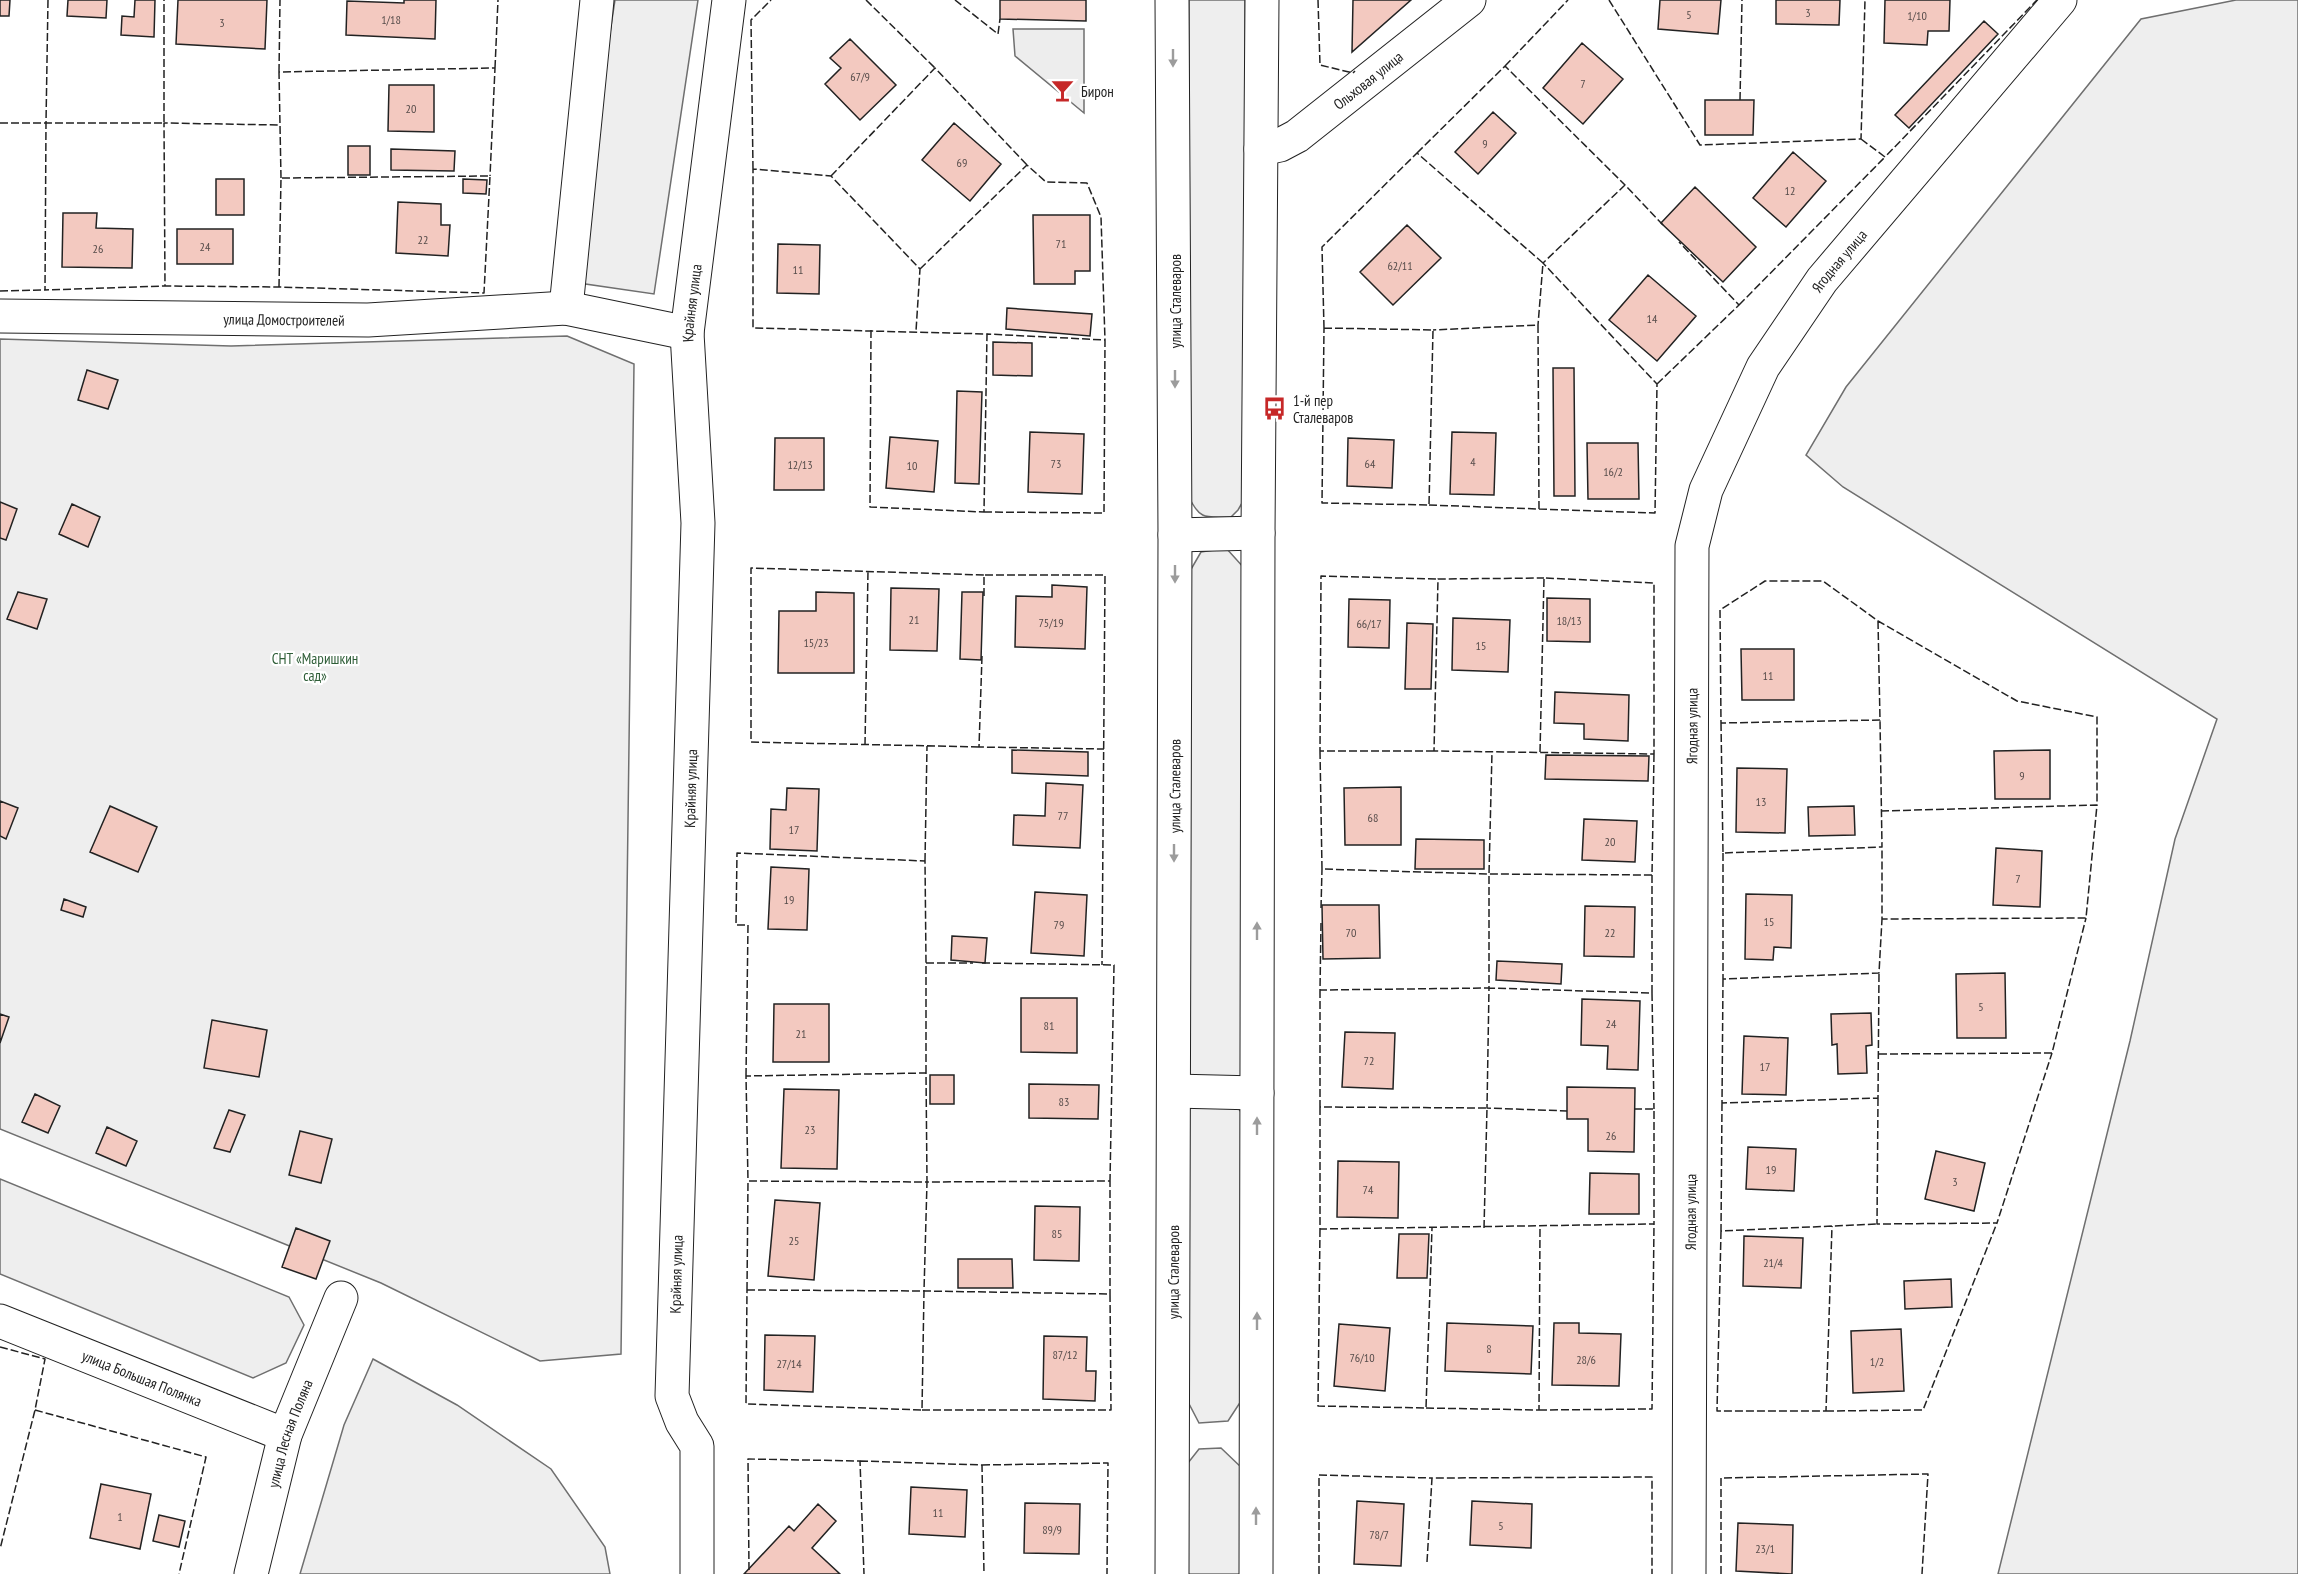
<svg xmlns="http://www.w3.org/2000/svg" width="2298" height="1574" font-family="'PT Sans Narrow',sans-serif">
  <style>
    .green { fill: #eee; stroke: #6f6f6f; stroke-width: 1.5 }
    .parking { fill: #ededed; stroke: #6f6f6f; stroke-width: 1.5 }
    .building { fill: #f3c9c0; stroke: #222; stroke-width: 1.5 }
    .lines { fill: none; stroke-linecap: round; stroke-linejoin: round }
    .minor-casing { stroke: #222; stroke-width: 35 }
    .major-casing { stroke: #222; stroke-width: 35 }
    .minor { stroke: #fff; stroke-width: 33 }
    .major { stroke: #fff; stroke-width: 33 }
    .fence { stroke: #222; stroke-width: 1.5; stroke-dasharray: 8 3; stroke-linecap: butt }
    .oneway { fill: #9c9c9c }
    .labels { text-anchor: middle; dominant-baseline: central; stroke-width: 4.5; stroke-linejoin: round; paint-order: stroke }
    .number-label { font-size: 12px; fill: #564c4a }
    .street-label { font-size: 15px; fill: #222; stroke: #fff }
    .poi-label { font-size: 15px; fill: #222; stroke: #fff; text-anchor: start }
    .park-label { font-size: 15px; fill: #2f5e38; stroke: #fff }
  </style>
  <rect width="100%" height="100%" fill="#fff"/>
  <path class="green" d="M 615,0 L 698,0 L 654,294 L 572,282 Z
    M 1189,0 L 1245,0 L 1245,498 L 1238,510 L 1231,517 C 1207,517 1200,521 1189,497 Z
    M 2236,0 L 2298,0 L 2298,1574 L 1998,1574 L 2130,1041 L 2175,839 L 2217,719 L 1843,487 L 1806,455 L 1846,387 L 2141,19 Z
    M 567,336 L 634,364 L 621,1354 L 540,1361 L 381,1283 L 0,1129 L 0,339 L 231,346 Z
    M 1226,548 L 1245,569 L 1244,1073 L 1233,1085 L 1200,1084 L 1187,1074 L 1190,571 L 1201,552 Z
    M 1194,1102 L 1234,1104 L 1244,1115 L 1243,1398 L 1228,1421 L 1199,1423 L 1185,1396 L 1188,1111 Z
    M 0,1179 L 289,1297 L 304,1325 L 286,1363 L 253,1378 L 0,1274 Z
    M 373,1359 L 457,1405 L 551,1469 L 605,1547 L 610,1574 L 300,1574 L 344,1425 Z
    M 1221,1448 L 1243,1469 L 1242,1574 L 1183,1574 L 1184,1468 L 1199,1449 Z"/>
  <path class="parking" d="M 1013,29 L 1084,29 L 1084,113 L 1015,56 Z"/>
  <path class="building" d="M 0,0 L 10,0 L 9,16 L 0,16 Z
    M 68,0 L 107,0 L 106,18 L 67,16 Z
    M 135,0 L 155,0 L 154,37 L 121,35 L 122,16 L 134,17 Z
    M 178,0 L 267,0 L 265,49 L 176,44 Z
    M 404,0 L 436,0 L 435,39 L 346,35 L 347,1 L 404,3 Z
    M 1000,0 L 1086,0 L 1086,21 L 1000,19 Z
    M 1353,0 L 1411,0 L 1352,52 Z
    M 1660,0 L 1721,0 L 1718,34 L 1658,29 Z
    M 1776,0 L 1840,0 L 1839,25 L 1776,24 Z
    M 1885,0 L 1950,0 L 1949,31 L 1928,31 L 1927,45 L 1884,43 Z
    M 1984,21 L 1998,34 L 1909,128 L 1895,115 Z
    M 850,39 L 896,85 L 860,120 L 825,84 L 841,68 L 830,58 Z
    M 1582,43 L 1623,79 L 1583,124 L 1543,88 Z
    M 389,85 L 434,85 L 434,132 L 388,131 Z
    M 1705,100 L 1754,100 L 1753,135 L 1705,135 Z
    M 1493,112 L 1516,133 L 1478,174 L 1455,152 Z
    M 954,123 L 1001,164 L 970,201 L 922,160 Z
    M 348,146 L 370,146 L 370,175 L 348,175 Z
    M 391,149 L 455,151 L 454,171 L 391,170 Z
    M 1793,152 L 1826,181 L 1786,227 L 1753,198 Z
    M 216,179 L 244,179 L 244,215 L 216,215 Z
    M 463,179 L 487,180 L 486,194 L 463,193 Z
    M 1695,187 L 1756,247 L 1723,282 L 1661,223 Z
    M 398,202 L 441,204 L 441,225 L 450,225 L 448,256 L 396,253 Z
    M 63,213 L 97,213 L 96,228 L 133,229 L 132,268 L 62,267 Z
    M 1033,215 L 1090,215 L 1090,271 L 1075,271 L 1075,284 L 1034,284 Z
    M 1407,225 L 1441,258 L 1393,305 L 1360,272 Z
    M 177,229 L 233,229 L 233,264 L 177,264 Z
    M 778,244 L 820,245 L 819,294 L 777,293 Z
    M 1648,275 L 1696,316 L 1657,361 L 1609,320 Z
    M 1007,308 L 1092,314 L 1090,336 L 1006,329 Z
    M 993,342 L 1032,343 L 1032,376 L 993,375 Z
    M 1553,368 L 1574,368 L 1575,496 L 1554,496 Z
    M 87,370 L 118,380 L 108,409 L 78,400 Z
    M 957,391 L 982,392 L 979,484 L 955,483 Z
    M 1030,432 L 1084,434 L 1082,494 L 1028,492 Z
    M 1452,432 L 1496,433 L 1494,495 L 1450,494 Z
    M 890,437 L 938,441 L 934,492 L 886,488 Z
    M 775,438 L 824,438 L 824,490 L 774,490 Z
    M 1348,438 L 1394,440 L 1392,488 L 1347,486 Z
    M 1587,443 L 1638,443 L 1639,499 L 1588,499 Z
    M 0,502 L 17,509 L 6,540 L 0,538 Z
    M 72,504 L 100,517 L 88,547 L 59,534 Z
    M 1052,585 L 1087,587 L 1085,649 L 1015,647 L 1016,596 L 1052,597 Z
    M 891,588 L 939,589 L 937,651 L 890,650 Z
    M 18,592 L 47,599 L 37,629 L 7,619 Z
    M 816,592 L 854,593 L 854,673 L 778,673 L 779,611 L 816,611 Z
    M 962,592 L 983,592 L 981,660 L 960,659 Z
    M 1547,598 L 1590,599 L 1590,642 L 1547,641 Z
    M 1349,599 L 1390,600 L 1389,648 L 1348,647 Z
    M 1453,618 L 1510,620 L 1508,672 L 1452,670 Z
    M 1407,623 L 1433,624 L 1431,689 L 1405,689 Z
    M 1741,649 L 1794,649 L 1794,700 L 1742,700 Z
    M 1555,692 L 1629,695 L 1628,741 L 1584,739 L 1584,724 L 1554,723 Z
    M 1012,750 L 1088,752 L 1088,776 L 1012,773 Z
    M 2050,750 L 2050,799 L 1995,799 L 1994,751 Z
    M 1546,755 L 1649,756 L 1648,781 L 1545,779 Z
    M 1737,768 L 1787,769 L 1785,833 L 1736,832 Z
    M 1046,783 L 1083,785 L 1080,848 L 1013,845 L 1014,815 L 1045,816 Z
    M 1401,787 L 1401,845 L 1345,845 L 1344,788 Z
    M 787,788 L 819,789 L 817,851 L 770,849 L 771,809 L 786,810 Z
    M 0,801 L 18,808 L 6,839 L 0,836 Z
    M 110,806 L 157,827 L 138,872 L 90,852 Z
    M 1854,806 L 1855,835 L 1809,836 L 1808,807 Z
    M 1584,819 L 1637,821 L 1635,862 L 1582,860 Z
    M 1416,839 L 1484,840 L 1484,869 L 1415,869 Z
    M 1996,848 L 2042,851 L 2040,907 L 1993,905 Z
    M 771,867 L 809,869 L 807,930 L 768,929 Z
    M 1035,892 L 1087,895 L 1084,956 L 1031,953 Z
    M 1746,894 L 1792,895 L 1791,948 L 1774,947 L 1773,960 L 1745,959 Z
    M 64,899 L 86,907 L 83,917 L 61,910 Z
    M 1322,905 L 1379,905 L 1380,958 L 1323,959 Z
    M 1585,906 L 1635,907 L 1634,957 L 1584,956 Z
    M 952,936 L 987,938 L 985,963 L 951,960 Z
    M 1497,961 L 1562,964 L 1561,984 L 1496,980 Z
    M 2005,973 L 2006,1038 L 1957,1038 L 1956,974 Z
    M 1021,998 L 1077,998 L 1077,1053 L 1021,1052 Z
    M 1582,999 L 1640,1001 L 1638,1070 L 1607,1069 L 1608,1046 L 1581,1045 Z
    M 774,1004 L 829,1004 L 829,1062 L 773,1062 Z
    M 1871,1013 L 1872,1045 L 1866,1046 L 1867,1073 L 1838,1074 L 1837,1044 L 1832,1045 L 1831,1014 Z
    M 0,1014 L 9,1017 L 0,1043 Z
    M 212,1020 L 267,1030 L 259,1077 L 204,1068 Z
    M 1345,1032 L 1395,1033 L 1393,1089 L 1342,1087 Z
    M 1744,1036 L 1788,1038 L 1786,1095 L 1742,1094 Z
    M 930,1075 L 954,1075 L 954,1104 L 930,1104 Z
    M 1029,1084 L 1099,1085 L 1098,1119 L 1029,1118 Z
    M 1567,1087 L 1635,1088 L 1634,1152 L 1588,1151 L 1588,1119 L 1567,1119 Z
    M 784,1089 L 839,1090 L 837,1169 L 781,1168 Z
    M 35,1094 L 60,1106 L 48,1133 L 22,1122 Z
    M 229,1110 L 245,1115 L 230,1152 L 214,1148 Z
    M 107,1127 L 137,1141 L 126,1166 L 96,1153 Z
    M 300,1131 L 332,1139 L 321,1183 L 289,1175 Z
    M 1748,1147 L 1796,1149 L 1794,1191 L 1746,1189 Z
    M 1936,1151 L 1985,1163 L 1974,1211 L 1925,1199 Z
    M 1338,1161 L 1399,1162 L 1398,1218 L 1337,1217 Z
    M 1590,1173 L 1639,1174 L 1639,1214 L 1589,1214 Z
    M 775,1200 L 820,1203 L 814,1280 L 768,1276 Z
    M 1035,1206 L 1080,1207 L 1079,1261 L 1034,1260 Z
    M 296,1228 L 330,1241 L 316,1279 L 282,1267 Z
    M 1399,1234 L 1429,1234 L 1427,1278 L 1397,1278 Z
    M 1744,1236 L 1803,1238 L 1801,1288 L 1743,1286 Z
    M 958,1259 L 1012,1259 L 1013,1288 L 958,1288 Z
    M 1951,1279 L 1952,1307 L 1905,1309 L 1904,1281 Z
    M 1447,1323 L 1533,1326 L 1531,1374 L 1445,1371 Z
    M 1554,1323 L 1579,1323 L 1579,1333 L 1621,1334 L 1619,1386 L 1552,1385 Z
    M 1339,1324 L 1390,1328 L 1385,1391 L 1334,1386 Z
    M 1901,1329 L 1904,1391 L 1853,1393 L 1851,1331 Z
    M 765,1335 L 815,1336 L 813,1392 L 764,1390 Z
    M 1044,1336 L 1087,1337 L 1086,1371 L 1096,1371 L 1095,1401 L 1043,1399 Z
    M 101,1484 L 151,1494 L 140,1549 L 90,1538 Z
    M 911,1487 L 967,1490 L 965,1537 L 909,1534 Z
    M 1357,1501 L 1404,1504 L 1401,1566 L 1354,1564 Z
    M 1472,1501 L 1532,1504 L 1531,1548 L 1470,1545 Z
    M 1025,1503 L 1080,1504 L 1079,1554 L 1024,1553 Z
    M 818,1504 L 836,1521 L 812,1548 L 840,1574 L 744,1574 L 789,1526 L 794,1531 Z
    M 159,1515 L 185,1521 L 179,1547 L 153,1541 Z
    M 1738,1523 L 1793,1525 L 1792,1574 L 1736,1571 Z"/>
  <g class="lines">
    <defs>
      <g id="minor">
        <path id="s1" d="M 1261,149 L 1280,145 L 1297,136 L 1469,0"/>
        <path d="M 566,308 L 597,0"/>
        <path id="s2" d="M 0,316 L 368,320 L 566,308 L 687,333"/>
        <path id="s3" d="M 0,1321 L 285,1435"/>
        <path id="s4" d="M 251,1574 L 285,1435 L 341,1298"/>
        <path id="s5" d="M 697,1574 L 697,1446 L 682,1422 L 672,1396 L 698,523 L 687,333 L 729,0"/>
        <path id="s6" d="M 1689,1574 L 1692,546 L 1706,490 L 1763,367 L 1822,280 L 2060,0"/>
      </g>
      <g id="major">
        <path d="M 1175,535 L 1258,533"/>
        <path d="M 1174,1091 L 1257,1093"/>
        <path id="s7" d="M 1172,1574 L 1175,535 L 1172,0"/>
        <path d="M 1256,1574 L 1258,533 L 1262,0"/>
      </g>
    </defs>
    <use href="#minor" class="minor-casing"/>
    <use href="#major" class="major-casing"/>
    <use href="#minor" class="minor"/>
    <use href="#major" class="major"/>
    <path class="fence" d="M 48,0 L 46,123 L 164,123 L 164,0
      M 866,0 L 935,68
      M 955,0 L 998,34 L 1000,19
      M 1318,0 L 1320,65 L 1353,73 L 1355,71
      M 1609,0 L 1700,145 L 1861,139 L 1865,0
      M 1505,66 L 1568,0
      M 495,68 L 498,0
      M 279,72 L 280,0
      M 1740,100 L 1742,0
      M 0,123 L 46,123 L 45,290 L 165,286
      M 1861,139 L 1885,157 L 2037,0
      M 1417,153 L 1505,66 L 1625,185
      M 753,169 L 751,20 L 771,0
      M 831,176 L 935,68 L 1027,165
      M 281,178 L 279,72 L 495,68 L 490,176
      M 920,269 L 1027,165 L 1046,182 L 1087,183 L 1101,217 L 1105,340
      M 279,287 L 281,178 L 490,176 L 484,293 L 279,287 L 165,286 L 164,123 L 280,125
      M 0,291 L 45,290
      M 1739,305 L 1885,157
      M 1324,328 L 1433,330 L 1429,505 L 1322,503 Z
      M 1324,328 L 1322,247 L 1417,153 L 1543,263 L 1538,325
      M 871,330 L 870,507 L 984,512 L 987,334 L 753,328 L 753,169 L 831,176 L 920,269 L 916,331
      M 1657,384 L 1739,305 L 1679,242
      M 1429,505 L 1539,509 L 1538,325 L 1433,330
      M 1539,509 L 1655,513 L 1657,384 L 1543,263 L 1625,185 L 1663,225
      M 984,512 L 1104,513 L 1105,340 L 987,334
      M 984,596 L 984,575 L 1105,575 L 1102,965
      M 1878,621 L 1880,720 L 1721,723 L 1720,610 L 1765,581 L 1823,581 L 1878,621 L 2017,701 L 2097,717 L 2097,805
      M 982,656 L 979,747 L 1104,749
      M 1721,723 L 1723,853 L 1882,847 L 1880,720
      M 865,745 L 868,571
      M 979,747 L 751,742 L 751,568 L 984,575
      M 1320,751 L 1322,869 L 1489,874 L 1492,752
      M 1434,751 L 1320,751 L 1321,576 L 1438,579
      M 1540,752 L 1544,578 L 1654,583 L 1654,754 L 1434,751 L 1438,579 L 1544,578
      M 1881,811 L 2097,805 L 2086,918 L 1882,919 L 1882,847
      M 1723,853 L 1723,979 L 1879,973 L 1882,919
      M 925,861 L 927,746
      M 1652,875 L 1652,993 L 1489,988 L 1489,874 L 1652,875 L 1654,754
      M 1321,908 L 1322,869
      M 1321,923 L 1320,990 L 1489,988 L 1487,1108 L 1567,1111
      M 982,963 L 1114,965 L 1110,1181
      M 1723,979 L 1722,1103 L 1878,1098 L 1879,973
      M 1320,990 L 1320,1107 L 1487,1108 L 1484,1228
      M 1652,993 L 1654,1109
      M 1879,1054 L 2052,1053 L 2086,918
      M 926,1073 L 926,963 L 973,963
      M 746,1076 L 748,925 L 736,925 L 737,853 L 925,861 L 926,963
      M 1878,1098 L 1877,1224 L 1997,1223 L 2052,1053
      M 1722,1103 L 1721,1231 L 1877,1224
      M 1320,1107 L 1320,1229 L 1654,1224 L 1654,1109 L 1634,1109
      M 1320,1229 L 1318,1406 L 1426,1408 L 1432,1228
      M 1721,1231 L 1717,1411 L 1826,1411 L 1832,1226
      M 747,1290 L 748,1181 L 927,1182 L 926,1073 L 746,1076 L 748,1181
      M 747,1290 L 924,1291 L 922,1410 L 746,1404 Z
      M 0,1347 L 45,1359 L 35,1410 L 0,1549
      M 1426,1408 L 1539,1410 L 1540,1227
      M 35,1410 L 206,1457 L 179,1574
      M 922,1410 L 1111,1410 L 1110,1294 L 924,1291 L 927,1182 L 1110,1181 L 1110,1294
      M 1539,1410 L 1652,1409 L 1654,1224
      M 1826,1411 L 1923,1410 L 1997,1223
      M 860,1461 L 982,1465 L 984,1574
      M 982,1465 L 1108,1463 L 1107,1574
      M 1427,1562 L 1432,1478 L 1652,1477 L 1652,1574
      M 749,1570 L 748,1459 L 860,1461 L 864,1574
      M 1319,1574 L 1319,1475 L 1432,1478
      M 1721,1574 L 1721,1478 L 1928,1474 L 1922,1574"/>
  </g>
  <defs><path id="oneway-solid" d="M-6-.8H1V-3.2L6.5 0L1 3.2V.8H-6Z" transform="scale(1.5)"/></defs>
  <g class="oneway">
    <use href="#oneway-solid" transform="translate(1173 58) rotate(90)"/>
    <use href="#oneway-solid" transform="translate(1175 379) rotate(90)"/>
    <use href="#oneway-solid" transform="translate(1175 574) rotate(90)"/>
    <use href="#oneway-solid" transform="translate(1174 853) rotate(90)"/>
    <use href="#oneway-solid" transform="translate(1257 931) rotate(-90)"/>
    <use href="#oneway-solid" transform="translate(1257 1126) rotate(-90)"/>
    <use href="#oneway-solid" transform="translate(1257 1321) rotate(-90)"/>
    <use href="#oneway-solid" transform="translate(1256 1516) rotate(-90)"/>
  </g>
  <defs>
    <symbol id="bar-bare" viewBox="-9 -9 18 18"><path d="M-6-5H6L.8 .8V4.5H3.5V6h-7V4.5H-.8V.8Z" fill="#c62828" stroke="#fff" stroke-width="2.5" paint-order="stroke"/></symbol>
    <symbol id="bus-bare" viewBox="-9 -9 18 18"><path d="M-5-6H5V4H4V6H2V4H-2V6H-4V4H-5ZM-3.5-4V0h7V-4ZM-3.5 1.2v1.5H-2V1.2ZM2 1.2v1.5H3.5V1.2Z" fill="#c62828" stroke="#fff" stroke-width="2.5" paint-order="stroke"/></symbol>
  </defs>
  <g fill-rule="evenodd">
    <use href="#bar-bare" x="1046" y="74" width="33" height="33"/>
    <use href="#bus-bare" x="1258" y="392" width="33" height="33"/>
  </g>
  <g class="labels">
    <g class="number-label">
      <text x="1808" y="12">3</text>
      <text x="1689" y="14">5</text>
      <text x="1917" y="15">1/10</text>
      <text x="391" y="19">1/18</text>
      <text x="222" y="22">3</text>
      <text x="860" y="76">67/9</text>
      <text x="1583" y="83">7</text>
      <text x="411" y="108">20</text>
      <text x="1485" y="143">9</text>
      <text x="962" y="162">69</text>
      <text x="1790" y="190">12</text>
      <text x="423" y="239">22</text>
      <text x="1061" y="243">71</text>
      <text x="205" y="246">24</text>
      <text x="98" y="248">26</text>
      <text x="1400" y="265">62/11</text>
      <text x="798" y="269">11</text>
      <text x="1652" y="318">14</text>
      <text x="1473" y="461">4</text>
      <text x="1056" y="463">73</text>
      <text x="1370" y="463">64</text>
      <text x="800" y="464">12/13</text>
      <text x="912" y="465">10</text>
      <text x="1613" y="471">16/2</text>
      <text x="914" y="619">21</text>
      <text x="1569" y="620">18/13</text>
      <text x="1051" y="622">75/19</text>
      <text x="1369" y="623">66/17</text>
      <text x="816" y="642">15/23</text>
      <text x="1481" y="645">15</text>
      <text x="1768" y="675">11</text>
      <text x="2022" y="775">9</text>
      <text x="1761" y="801">13</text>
      <text x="1063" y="815">77</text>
      <text x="1373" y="817">68</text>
      <text x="794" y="829">17</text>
      <text x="1610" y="841">20</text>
      <text x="2018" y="878">7</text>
      <text x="789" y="899">19</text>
      <text x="1769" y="921">15</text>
      <text x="1059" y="924">79</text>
      <text x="1351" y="932">70</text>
      <text x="1610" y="932">22</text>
      <text x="1981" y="1006">5</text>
      <text x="1611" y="1023">24</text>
      <text x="1049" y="1025">81</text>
      <text x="801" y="1033">21</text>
      <text x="1369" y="1060">72</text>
      <text x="1765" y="1066">17</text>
      <text x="1064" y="1101">83</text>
      <text x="810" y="1129">23</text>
      <text x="1611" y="1135">26</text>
      <text x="1771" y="1169">19</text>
      <text x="1955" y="1181">3</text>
      <text x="1368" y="1189">74</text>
      <text x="1057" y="1233">85</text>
      <text x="794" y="1240">25</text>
      <text x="1773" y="1262">21/4</text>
      <text x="1489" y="1348">8</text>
      <text x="1065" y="1354">87/12</text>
      <text x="1362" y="1357">76/10</text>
      <text x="1586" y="1359">28/6</text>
      <text x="1877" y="1361">1/2</text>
      <text x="789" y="1363">27/14</text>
      <text x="938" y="1512">11</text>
      <text x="120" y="1516">1</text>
      <text x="1501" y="1525">5</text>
      <text x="1052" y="1529">89/9</text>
      <text x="1379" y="1534">78/7</text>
      <text x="1765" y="1548">23/1</text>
    </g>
    <g class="street-label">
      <text stroke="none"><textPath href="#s1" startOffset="129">Ольховая улица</textPath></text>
      <text stroke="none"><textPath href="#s6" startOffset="1352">Ягодная улица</textPath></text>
      <text transform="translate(1175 301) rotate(-90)">улица Сталеваров</text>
      <text stroke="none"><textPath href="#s5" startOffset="1278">Крайняя улица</textPath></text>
      <text stroke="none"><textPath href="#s2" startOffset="284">улица Домостроителей</textPath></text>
      <text stroke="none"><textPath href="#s6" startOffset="848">Ягодная улица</textPath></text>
      <text stroke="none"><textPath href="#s7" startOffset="788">улица Сталеваров</textPath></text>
      <text stroke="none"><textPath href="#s5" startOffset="792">Крайняя улица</textPath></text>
      <text stroke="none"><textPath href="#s6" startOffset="362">Ягодная улица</textPath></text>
      <text stroke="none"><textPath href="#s7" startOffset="302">улица Сталеваров</textPath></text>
      <text stroke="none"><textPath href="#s5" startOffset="306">Крайняя улица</textPath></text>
      <text stroke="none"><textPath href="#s3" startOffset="153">улица Большая Полянка</textPath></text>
      <text stroke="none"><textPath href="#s4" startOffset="146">улица Лесная Поляна</textPath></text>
    </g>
    <g class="poi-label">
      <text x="1081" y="91">Бирон</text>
      <text x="1293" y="400">1-й пер<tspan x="1293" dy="17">Сталеваров</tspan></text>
    </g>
    <g class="park-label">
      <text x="315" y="658">СНТ «Маришкин<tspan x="315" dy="17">сад»</tspan></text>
    </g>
  </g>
</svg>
